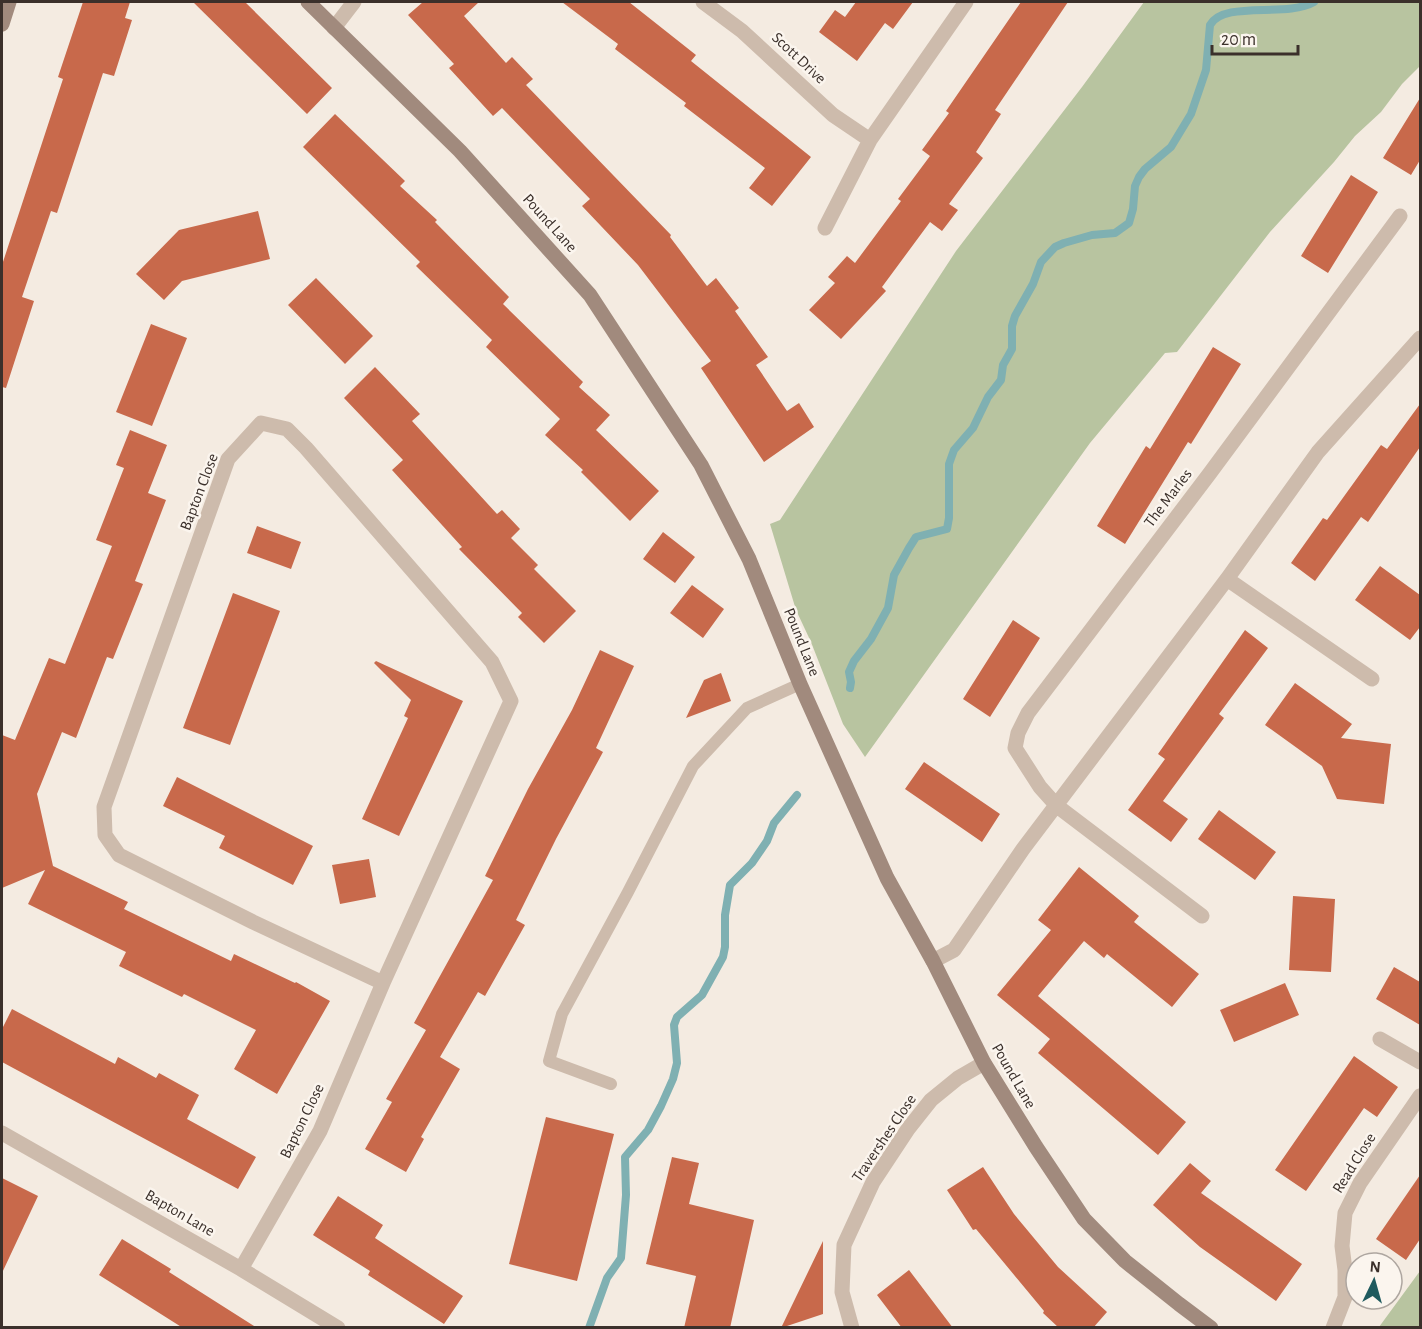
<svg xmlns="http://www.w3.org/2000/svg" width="1422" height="1329" font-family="'Alegreya Sans',sans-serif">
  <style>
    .green { fill: #b8c4a0 }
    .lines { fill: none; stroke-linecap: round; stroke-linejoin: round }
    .stream { stroke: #7fb0b2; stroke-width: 8 }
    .building { fill: #c8694b }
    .lane { stroke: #cdbbac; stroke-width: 12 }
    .street { stroke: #cdbbac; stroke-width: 15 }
    .secondary { stroke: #a18a7d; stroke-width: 15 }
    .labels { text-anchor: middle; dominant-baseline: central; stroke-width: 5; stroke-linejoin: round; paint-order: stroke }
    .street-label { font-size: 16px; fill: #3b302b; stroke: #fbf5ee }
  </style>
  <rect width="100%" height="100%" fill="#f4ebe1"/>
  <path class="green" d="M 1144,2 L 1420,2 L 1420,66 L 1402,84 L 1381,112 L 1355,136 L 1334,162 L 1270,232 L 1177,352 L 1165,353 L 1090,443 L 865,757 L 843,724 L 811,642 L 796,610 L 770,524 L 780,520 L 956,251 L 1082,87 Z
    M 1420,1271 L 1420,1327 L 1379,1327 Z"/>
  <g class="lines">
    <path class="stream" d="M 850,688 L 851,682 L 849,672 L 854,661 L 871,639 L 888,608 L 894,575 L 909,548 L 916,537 L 947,529 L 949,518 L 949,464 L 954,450 L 973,428 L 988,397 L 1001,380 L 1003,365 L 1012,349 L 1012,326 L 1015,316 L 1033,284 L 1041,262 L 1055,247 L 1064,243 L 1092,235 L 1115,233 L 1129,223 L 1133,209 L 1135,186 L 1139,177 L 1145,169 L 1171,147 L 1191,114 L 1206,70 L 1210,25 C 1224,0 1286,18 1314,2
      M 589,1328 L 607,1278 L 621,1258 L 626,1195 L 625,1157 L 648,1130 L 661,1106 L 673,1079 L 677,1063 L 674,1025 L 677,1017 L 702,995 L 723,957 L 725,947 L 725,915 L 730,885 L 752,863 L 767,841 L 774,823 L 797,795"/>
  </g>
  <path class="building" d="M 83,2 L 130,2 L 125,18 L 132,20 L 114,76 L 103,73 L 57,213 L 51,211 L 22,297 L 34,301 L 6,388 L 2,387 L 2,265 L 63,79 L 58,77 Z
    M 193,2 L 245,2 L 332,88 L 307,114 Z
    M 423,2 L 479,2 L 464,16 L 506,63 L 512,57 L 533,79 L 526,85 L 671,235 L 670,237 L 707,286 L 716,278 L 739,308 L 735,311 L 768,357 L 756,365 L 787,411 L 799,403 L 814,427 L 764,462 L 701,368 L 711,361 L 638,265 L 582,206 L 590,199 L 502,108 L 493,116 L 449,68 L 454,64 L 408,15 Z
    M 562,2 L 629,2 L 696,55 L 691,61 L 811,157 L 772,206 L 749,188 L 765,168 L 684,106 L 686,103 L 615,49 L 618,44 Z
    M 856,2 L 913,2 L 893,29 L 885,23 L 857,61 L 819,32 L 835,10 L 845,17 Z
    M 1021,2 L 1068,2 L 995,110 L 1001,114 L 976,152 L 983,158 L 949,204 L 958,210 L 942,231 L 930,222 L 882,287 L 886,291 L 841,339 L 809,310 L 835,283 L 828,277 L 847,256 L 855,263 L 901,201 L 898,199 L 930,156 L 922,150 L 949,113 L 946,111 Z
    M 1420,98 L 1420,160 L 1411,175 L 1383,158 Z
    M 335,114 L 405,181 L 400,186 L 437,220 L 435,222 L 509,297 L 503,304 L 583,382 L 579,387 L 610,415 L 596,430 L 659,491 L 630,521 L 581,472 L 583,470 L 545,435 L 560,419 L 486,347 L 492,340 L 416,266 L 420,262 L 303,147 Z
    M 1351,175 L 1378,192 L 1328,273 L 1301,256 Z
    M 258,211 L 270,259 L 182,281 L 164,300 L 136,274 L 179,230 Z
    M 316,278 L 373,336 L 345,364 L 288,305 Z
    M 151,324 L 187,338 L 152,426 L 116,412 Z
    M 1213,347 L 1241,364 L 1191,444 L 1188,442 L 1125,544 L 1097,526 L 1146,446 L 1150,449 Z
    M 375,367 L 420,414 L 412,421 L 497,514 L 502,510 L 520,529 L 511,538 L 538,565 L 534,569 L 576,611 L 544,643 L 518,617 L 522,613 L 459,549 L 462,547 L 392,470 L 403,460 L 344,398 Z
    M 1420,404 L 1420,447 L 1368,522 L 1361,517 L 1315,581 L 1291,563 L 1323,518 L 1327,520 L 1381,445 L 1387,449 Z
    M 130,430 L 167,445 L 148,493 L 166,500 L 135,581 L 143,584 L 113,659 L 107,657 L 76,738 L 62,732 L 37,794 L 53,866 L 128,902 L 124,909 L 231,961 L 234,954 L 295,983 L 296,982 L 330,1001 L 277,1094 L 234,1069 L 256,1030 L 184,994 L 182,997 L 119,966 L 126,952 L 28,904 L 45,870 L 2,888 L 2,735 L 15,740 L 49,658 L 65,664 L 112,546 L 96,540 L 124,468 L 116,465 Z
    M 257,526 L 301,542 L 291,569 L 247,553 Z
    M 663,532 L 695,557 L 675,583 L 643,559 Z
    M 1380,566 L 1420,595 L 1420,627 L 1410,640 L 1355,600 Z
    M 692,585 L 724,609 L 703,638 L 670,613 Z
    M 233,593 L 280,611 L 230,745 L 183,728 Z
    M 1013,620 L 1040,638 L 990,717 L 963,699 Z
    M 1245,630 L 1268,648 L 1219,714 L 1224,718 L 1163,801 L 1188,819 L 1171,842 L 1128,810 L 1165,759 L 1158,754 Z
    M 600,650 L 634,666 L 596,748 L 603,752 L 556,839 L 516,920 L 525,925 L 485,996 L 478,992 L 440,1057 L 460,1069 L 421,1137 L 424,1139 L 406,1172 L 365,1149 L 392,1102 L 386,1099 L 426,1030 L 414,1023 L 493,880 L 485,876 L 528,789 L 572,710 Z
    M 376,661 L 463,701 L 399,836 L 362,819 L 408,718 L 404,716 L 411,700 L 374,663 Z
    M 721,673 L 731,701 L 686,718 L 704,680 Z
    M 1295,683 L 1352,724 L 1341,738 L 1391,744 L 1384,804 L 1337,799 L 1322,766 L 1265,725 Z
    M 924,762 L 1000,814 L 982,842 L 905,789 Z
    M 177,777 L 313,846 L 293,885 L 219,848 L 225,836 L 163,806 Z
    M 1219,810 L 1276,852 L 1255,880 L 1198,839 Z
    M 369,859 L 376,897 L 340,904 L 332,865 Z
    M 1079,867 L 1139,916 L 1134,922 L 1199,974 L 1172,1007 L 1107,954 L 1104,958 L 1084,941 L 1038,996 L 1186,1122 L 1158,1155 L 1038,1053 L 1050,1039 L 997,995 L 1051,930 L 1038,920 Z
    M 1293,896 L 1335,899 L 1331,972 L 1289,970 Z
    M 1394,967 L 1420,982 L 1420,1025 L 1376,999 Z
    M 1285,983 L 1299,1015 L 1234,1042 L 1220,1010 Z
    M 12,1009 L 115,1064 L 118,1057 L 156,1078 L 159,1073 L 199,1095 L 187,1119 L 256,1157 L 238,1189 L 2,1062 L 2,1029 Z
    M 1354,1056 L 1398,1087 L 1377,1117 L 1364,1108 L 1306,1191 L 1275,1170 Z
    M 546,1117 L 614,1134 L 577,1281 L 509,1264 Z
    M 672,1157 L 699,1163 L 689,1204 L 754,1220 L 730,1328 L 684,1328 L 696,1276 L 646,1264 Z
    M 1190,1163 L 1211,1181 L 1201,1193 L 1302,1264 L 1276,1301 L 1200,1247 L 1153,1205 Z
    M 983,1167 L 1014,1214 L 1058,1267 L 1107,1312 L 1093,1328 L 1059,1328 L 1043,1313 L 1044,1311 L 976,1229 L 973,1230 L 947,1190 Z
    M 1420,1175 L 1420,1239 L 1406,1260 L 1376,1239 Z
    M 2,1178 L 38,1196 L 2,1273 Z
    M 338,1196 L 383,1225 L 375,1238 L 463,1296 L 444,1324 L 368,1275 L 370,1271 L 313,1235 Z
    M 122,1239 L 171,1269 L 169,1272 L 257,1328 L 183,1328 L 99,1275 Z
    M 823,1241 L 823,1314 L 781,1328 Z
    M 909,1270 L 953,1328 L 902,1328 L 877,1295 Z"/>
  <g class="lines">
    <path class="lane" d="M 611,1084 L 549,1061 L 562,1014 L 628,892 L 693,766 L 747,708 L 800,684"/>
    <path class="street" d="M 703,2 L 742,31 L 833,115 L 870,140 L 966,2
      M 334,28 L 354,2
      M 825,228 L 870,140
      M 1227,579 L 1372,679
      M 1202,916 L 1057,806 L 1040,787 L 1015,748 L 1018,733 L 1028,713 L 1210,473 L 1400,216
      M 933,961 L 954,950 L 1023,849 L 1227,579 L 1318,452 L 1420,338
      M 1380,1039 L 1420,1062
      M 2,1133 L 241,1269 L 338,1328
      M 241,1269 L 320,1131 L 383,983 L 511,701 L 492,662 L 306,448 L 287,429 L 261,423 L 228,459 L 104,807 L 105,835 L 119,855 L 253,922 L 383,983
      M 852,1328 L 842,1292 L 844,1245 L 873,1182 L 908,1129 L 931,1100 L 958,1078 L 984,1063
      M 1333,1328 L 1345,1297 L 1345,1270 L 1342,1246 L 1345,1213 L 1360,1183 L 1420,1096"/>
    <path class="secondary" d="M 308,2 L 460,151 L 590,295 L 701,465 L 749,559 L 800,684 L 887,878 L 933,961 L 984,1063 L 1036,1147 L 1084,1219 L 1125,1261 L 1179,1304 L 1211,1328
      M 2,24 L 9,2"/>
  </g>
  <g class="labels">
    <g class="street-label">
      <text transform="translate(799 58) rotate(43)">Scott Drive</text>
      <text transform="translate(550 223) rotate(48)">Pound Lane</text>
      <text transform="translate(199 492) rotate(-69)">Bapton Close</text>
      <text transform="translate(1168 498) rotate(-53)">The Marles</text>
      <text transform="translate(802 642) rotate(68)">Pound Lane</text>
      <text transform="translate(1014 1076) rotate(60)">Pound Lane</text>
      <text transform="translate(302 1121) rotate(-64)">Bapton Close</text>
      <text transform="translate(884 1138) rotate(-56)">Travershes Close</text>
      <text transform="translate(1354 1163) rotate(-58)">Read Close</text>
      <text transform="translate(180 1213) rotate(30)">Bapton Lane</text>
    </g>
  </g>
  <rect width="1422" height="1329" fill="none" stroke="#3b302b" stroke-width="6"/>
  <g transform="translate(1374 1281) rotate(5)"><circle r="28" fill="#fbf5ee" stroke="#aea6a0" stroke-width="1.5"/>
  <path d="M0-4.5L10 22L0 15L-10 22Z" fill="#1f5a5e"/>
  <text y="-9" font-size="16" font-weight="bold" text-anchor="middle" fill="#3b302b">N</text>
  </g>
  <path d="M1212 45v9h86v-9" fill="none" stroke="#3b302b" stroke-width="3"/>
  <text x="1221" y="45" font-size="18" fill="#3b302b" stroke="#fbf5ee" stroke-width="4.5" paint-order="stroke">20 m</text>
</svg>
